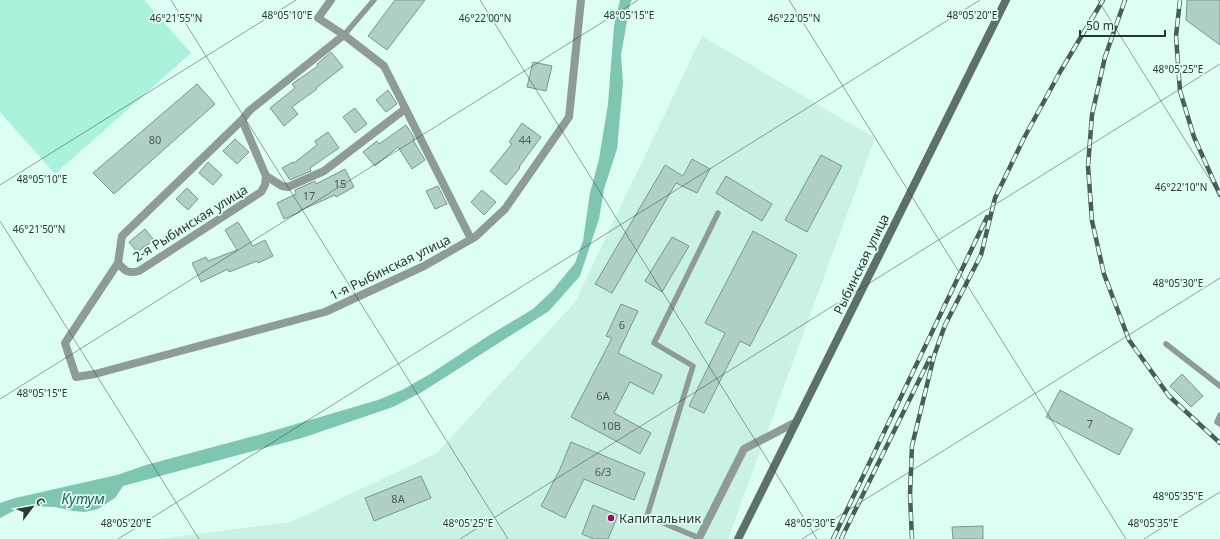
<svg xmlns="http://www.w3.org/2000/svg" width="1220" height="539" font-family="'Noto Sans',sans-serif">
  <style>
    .built { fill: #c9f2e4 }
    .green { fill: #aaf2db }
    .water { fill: #7fc6b0 }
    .building { fill: #b0d0c5; stroke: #79978d }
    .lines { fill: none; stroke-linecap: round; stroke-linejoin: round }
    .service { stroke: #8e9b96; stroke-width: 5.5 }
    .minor { stroke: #8e9b96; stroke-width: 8 }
    .secondary { stroke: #5d706a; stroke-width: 8 }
    .rail-casing { stroke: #4c5c57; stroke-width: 4.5 }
    .rail { stroke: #ddfef2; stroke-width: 3; stroke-dasharray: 9; stroke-linecap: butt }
    .ticks { fill: none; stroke: #2a3632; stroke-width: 1; stroke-opacity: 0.45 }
    .poi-dot { fill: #980b5f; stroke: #ddfef2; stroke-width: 1.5 }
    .labels { text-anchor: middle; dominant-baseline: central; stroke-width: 3.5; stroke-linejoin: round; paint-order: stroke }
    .number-label { font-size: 11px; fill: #4c5c57 }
    .street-label { font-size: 13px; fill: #2a3632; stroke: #ddfef2 }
    .poi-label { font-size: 13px; fill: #2a3632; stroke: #ddfef2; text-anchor: start }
    .water-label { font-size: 14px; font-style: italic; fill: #276050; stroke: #ddfef2 }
    .ticks-label { font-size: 10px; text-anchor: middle; fill: #2a3632; stroke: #ddfef2; stroke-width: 3.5; stroke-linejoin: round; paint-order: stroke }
  </style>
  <rect width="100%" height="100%" fill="#ddfef2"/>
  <path class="built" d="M 702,36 L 875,138 L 728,539 L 159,539 L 291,522 L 437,453 L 575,302 Z"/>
  <path class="green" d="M 0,0 L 144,0 L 191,53 L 55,174 L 0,112 Z"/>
  <path class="water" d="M 620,0 L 632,0 L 630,4 L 621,55 L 623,83 L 617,149 L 604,189 L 599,219 L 580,276 L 549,311 L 422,392 L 393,407 L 302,438 L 123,486 L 115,498 L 98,509 L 85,512 L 73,511 L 55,507 L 23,506 L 0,518 L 0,503 L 15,498 L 117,475 L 146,465 L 262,434 L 378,400 L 402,390 L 430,374 L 488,336 L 533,309 L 552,291 L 575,263 L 583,241 L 590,193 L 599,159 L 608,104 L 614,26 Z"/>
  <path class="building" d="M 395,0 L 425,0 L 387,50 L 368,36 Z
    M 1187,0 L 1220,0 L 1220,45 L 1186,20 Z
    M 331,52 L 343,67 L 316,88 L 317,89 L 292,107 L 298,114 L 284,126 L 270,108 L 295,88 L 292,84 L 318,66 L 317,64 Z
    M 533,62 L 552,66 L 546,91 L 527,87 Z
    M 197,84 L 215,104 L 114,194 L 93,173 Z
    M 388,90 L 397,104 L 386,112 L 376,100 Z
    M 355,108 L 367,124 L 355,133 L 343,117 Z
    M 522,123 L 541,137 L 519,167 L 520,168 L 506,185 L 490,171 L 512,144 L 509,142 Z
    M 406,125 L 415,139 L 413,140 L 425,160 L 412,169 L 398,147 L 375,166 L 363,152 L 377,141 L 379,144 Z
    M 328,132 L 339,148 L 310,168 L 311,171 L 290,180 L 282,168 L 293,162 L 294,163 L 317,145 L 315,141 Z
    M 235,139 L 249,152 L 237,164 L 223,151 Z
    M 821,155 L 842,166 L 807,232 L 785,220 Z
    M 692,159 L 710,169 L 697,193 L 676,183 L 612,293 L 595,284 L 665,165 L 683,176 Z
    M 208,162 L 222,175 L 213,185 L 199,173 Z
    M 345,169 L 354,187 L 336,197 L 335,195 L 299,211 L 300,212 L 284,219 L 277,203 L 296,194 L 295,190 L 315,181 L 316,184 Z
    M 726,176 L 772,204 L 762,221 L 716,193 Z
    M 438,186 L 447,204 L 435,209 L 426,191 Z
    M 187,188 L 198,199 L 188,210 L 176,199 Z
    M 482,190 L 496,202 L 484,215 L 471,202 Z
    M 238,222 L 253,246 L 265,240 L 273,256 L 258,263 L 257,261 L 229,272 L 228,269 L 201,282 L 192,263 L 206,257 L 208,261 L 237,250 L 225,230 Z
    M 145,229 L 154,240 L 137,252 L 129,242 Z
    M 753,231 L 797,255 L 750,346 L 740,341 L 704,413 L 689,406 L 725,333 L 705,323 Z
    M 672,237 L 689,246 L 662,292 L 645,281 Z
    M 621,304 L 638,311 L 618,353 L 662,375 L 653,394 L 630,382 L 614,413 L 651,433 L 640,454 L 571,417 L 612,338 L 606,336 Z
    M 1182,374 L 1203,396 L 1191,407 L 1170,386 Z
    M 1060,390 L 1133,429 L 1119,455 L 1046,417 Z
    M 571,442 L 645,473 L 634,500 L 584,479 L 565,518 L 541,506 L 560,469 Z
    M 421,476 L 431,498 L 374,521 L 365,498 Z
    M 593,505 L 618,515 L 608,539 L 594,539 L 582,534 Z
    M 983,526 L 983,539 L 953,539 L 952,527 Z"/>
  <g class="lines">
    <path class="service" d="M 344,35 L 374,0
      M 1166,344 L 1220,386
      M 1220,415 L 1217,422 L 1220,424
      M 699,538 L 647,516 L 693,366 L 654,343 L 718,213"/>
    <path class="minor" d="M 331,0 L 318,18 L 344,35 L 249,111 L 242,120 L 122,236 L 118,263 L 65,343 L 76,377 L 95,374 L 325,312 L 424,266 L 475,237 L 505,209 L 569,117 L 581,0
      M 344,35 L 384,66 L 471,239
      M 242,120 L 266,176 L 282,186 L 288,187 L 324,171 L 405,109
      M 118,263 C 125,271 128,274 139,271 L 261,192 L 265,185 L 266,176
      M 699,538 L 744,449 L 796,422"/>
    <path class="secondary" d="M 738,539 L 1006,0"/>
    <defs>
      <path id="rail" d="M 1125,0 L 1105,57 L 1092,115 L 1088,166 L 1092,221 L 1104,274 L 1129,340 L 1169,396 L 1220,443
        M 1180,0 L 1176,36 L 1180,91 L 1194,137 L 1220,195
        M 833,539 L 987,217
        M 841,539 L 930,358
        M 912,539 L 910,495 L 912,446 L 934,356 L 945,325 L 981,255 L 995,198 L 1024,138 L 1060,72 L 1103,0"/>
    </defs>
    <use href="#rail" class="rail-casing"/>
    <use href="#rail" class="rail"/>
  </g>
  <path class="ticks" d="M 171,0 L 508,539M 480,0 L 817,539M 789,0 L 1126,539M 1098,0 L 1220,196M 0,185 L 296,0M 0,221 L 199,539M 0,399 L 638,0M 118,539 L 980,0M 460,539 L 1220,64M 802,539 L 1220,278M 1144,539 L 1220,492"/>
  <circle class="poi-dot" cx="611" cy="518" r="4"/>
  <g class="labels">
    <g class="number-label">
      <text x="155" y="139">80</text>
      <text x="525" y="139">44</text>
      <text x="340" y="183">15</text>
      <text x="309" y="195">17</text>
      <text x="622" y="324">6</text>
      <text x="603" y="395">6А</text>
      <text x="1090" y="423">7</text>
      <text x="611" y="425">10В</text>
      <text x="603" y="471">6/3</text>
      <text x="398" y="498">8А</text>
    </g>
    <g class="street-label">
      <text transform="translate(190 223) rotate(-32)">2-я Рыбинская улица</text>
      <text transform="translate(861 264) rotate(-64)">Рыбинская улица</text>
      <text transform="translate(390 267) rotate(-26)">1-я Рыбинская улица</text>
    </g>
    <g class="poi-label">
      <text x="619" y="518">Капитальник</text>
    </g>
    <g class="water-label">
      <text x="83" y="498">Кутум</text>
    </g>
  </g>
  <g class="ticks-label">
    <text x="287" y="19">48°05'10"E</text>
    <text x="972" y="19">48°05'20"E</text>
    <text x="629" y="19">48°05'15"E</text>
    <text x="176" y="22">46°21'55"N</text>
    <text x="485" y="22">46°22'00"N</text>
    <text x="794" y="22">46°22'05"N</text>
    <text x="1178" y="73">48°05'25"E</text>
    <text x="42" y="183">48°05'10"E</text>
    <text x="1181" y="191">46°22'10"N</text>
    <text x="39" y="233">46°21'50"N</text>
    <text x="1178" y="287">48°05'30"E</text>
    <text x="42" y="397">48°05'15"E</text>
    <text x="1178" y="500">48°05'35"E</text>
    <text x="126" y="527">48°05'20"E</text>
    <text x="468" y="527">48°05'25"E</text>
    <text x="810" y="527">48°05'30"E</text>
    <text x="1153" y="527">48°05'35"E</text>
  </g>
  <g transform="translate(32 507) rotate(58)" stroke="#ddfef2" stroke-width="3" paint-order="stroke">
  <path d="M0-3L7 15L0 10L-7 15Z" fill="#2a3632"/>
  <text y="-6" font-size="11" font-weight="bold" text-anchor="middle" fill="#2a3632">С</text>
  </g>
  <path d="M1080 30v6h85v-6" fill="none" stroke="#2a3632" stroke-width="2"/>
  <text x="1086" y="30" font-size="12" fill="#2a3632" stroke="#ddfef2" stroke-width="3" paint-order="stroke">50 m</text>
</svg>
